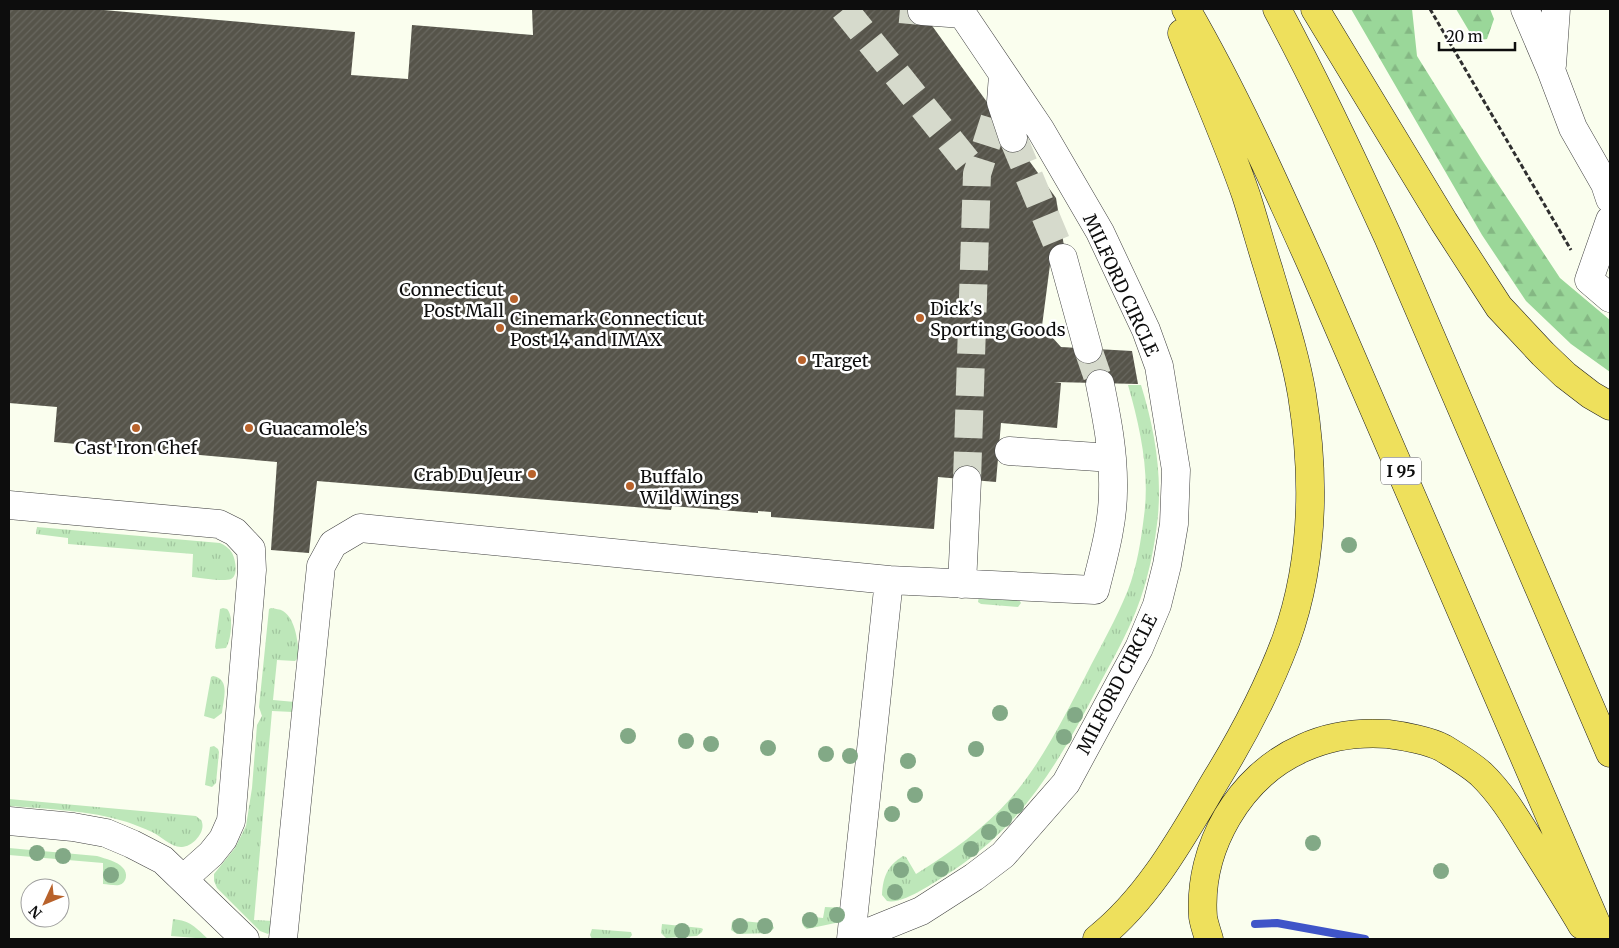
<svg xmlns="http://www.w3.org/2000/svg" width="1619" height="948" font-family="Merriweather,serif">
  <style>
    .grass { fill: url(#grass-tufts) }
    .forest { fill: url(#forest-firs) }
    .park { fill: #bde7b9 }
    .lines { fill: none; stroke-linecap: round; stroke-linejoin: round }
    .stream { stroke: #3f55c8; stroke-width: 8 }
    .building { fill: url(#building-hatch) }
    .minor-tunnel { stroke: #d6dacc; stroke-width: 28; stroke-dasharray: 28 14; stroke-linecap: butt }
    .minor-casing { stroke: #404040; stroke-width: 29 }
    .highway-casing { stroke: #1e1e1e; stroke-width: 29 }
    .path { stroke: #2f2f2f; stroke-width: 3; stroke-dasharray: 5 2.5; stroke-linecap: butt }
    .minor { stroke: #fff; stroke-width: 28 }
    .highway { stroke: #eee05c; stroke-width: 28 }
    .tree { fill: #82a986 }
    .poi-dot { fill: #b8622b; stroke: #fff; stroke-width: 2 }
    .labels { text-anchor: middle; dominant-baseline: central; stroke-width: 5; stroke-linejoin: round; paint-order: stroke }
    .shield { fill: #fff; stroke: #565656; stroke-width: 1 }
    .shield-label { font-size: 16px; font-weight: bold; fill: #0d0d0d }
    .street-label { font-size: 18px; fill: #0d0d0d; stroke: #fff }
    .poi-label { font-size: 18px; fill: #0d0d0d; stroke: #fff; text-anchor: start }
  </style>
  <defs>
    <pattern id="grass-tufts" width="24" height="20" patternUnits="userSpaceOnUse" patternTransform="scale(1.25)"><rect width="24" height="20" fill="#bde7b9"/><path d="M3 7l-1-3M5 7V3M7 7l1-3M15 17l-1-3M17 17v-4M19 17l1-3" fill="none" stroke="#a1c59e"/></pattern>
    <pattern id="forest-firs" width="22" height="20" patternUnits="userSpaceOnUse" patternTransform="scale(1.25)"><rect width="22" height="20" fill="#9ad799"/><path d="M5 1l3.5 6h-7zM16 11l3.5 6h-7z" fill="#84b783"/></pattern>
    <pattern id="building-hatch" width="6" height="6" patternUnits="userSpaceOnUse" patternTransform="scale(1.25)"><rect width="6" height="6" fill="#56544a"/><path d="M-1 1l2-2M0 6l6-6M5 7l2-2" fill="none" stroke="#696860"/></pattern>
  </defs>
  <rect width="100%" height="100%" fill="#fafeee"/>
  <path class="grass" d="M 1128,385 L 1141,385 C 1154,427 1162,471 1158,515 C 1155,546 1148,581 1136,611 C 1126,636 1112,661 1099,685 C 1061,759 1025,822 954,870 C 939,879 904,905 887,901 L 882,895 C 883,877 887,866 903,856 L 906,857 L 916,874 C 951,852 984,829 1011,798 C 1042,762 1064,717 1086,675 C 1100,647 1116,620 1128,590 C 1137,567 1141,540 1144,516 C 1150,472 1140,427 1128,385 Z
    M 37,527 L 220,543 C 225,545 229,548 232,553 C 235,558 239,575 231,579 C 224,582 201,578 192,577 L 193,554 L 68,544 L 68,538 L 36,534 Z
    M 979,596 L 1018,598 L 1021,603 L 1018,607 L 981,604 L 978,602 Z
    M 223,608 L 227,609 C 234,616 231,640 226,648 L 216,649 L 215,647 L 220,609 Z
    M 271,608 C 275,609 280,609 283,611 C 296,619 298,643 299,657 L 295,661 L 277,660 L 273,700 L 295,702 L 293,712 L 272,711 L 254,920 L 274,921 L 272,931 L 268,934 L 260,931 L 217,888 L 214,881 L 214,874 L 235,848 L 246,826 L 252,788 L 257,725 L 262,716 L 259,707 L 269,609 Z
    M 213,676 C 231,679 223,700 222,713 L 214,719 L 204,716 L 211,677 Z
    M 214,746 L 218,749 L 219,752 L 216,783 L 212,787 L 205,785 L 210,747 Z
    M 9,799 L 196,816 L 201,820 C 207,830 194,846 182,847 C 172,848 161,836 152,832 C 144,828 135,825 127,822 C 88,810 48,809 9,806 Z
    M 825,907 L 844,908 L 840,922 L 807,929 C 802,926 800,920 804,916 L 823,918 Z
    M 173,919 C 191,921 195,927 208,939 L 171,936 Z
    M 734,920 L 772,924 L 774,928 L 769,933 L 737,934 L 731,930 L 732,922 Z
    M 662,924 L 701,928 L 703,929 L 702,932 L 697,936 L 666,938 L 661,933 Z
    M 592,929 L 631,932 L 632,935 L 629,939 L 592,939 L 590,935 Z"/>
  <path class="forest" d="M 1351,9 L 1412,9 L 1417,56 L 1482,160 L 1560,278 L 1610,320 L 1610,372 L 1571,344 L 1526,301 L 1482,235 Z
    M 1456,9 L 1490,9 L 1494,19 L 1487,39 L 1475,41 Z"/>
  <path class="park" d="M 9,848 L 97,856 C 106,859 117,861 123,868 C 128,873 127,883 119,885 C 115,886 108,884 103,884 L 103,863 L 9,855 Z"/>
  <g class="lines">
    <path class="stream" d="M 1255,924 L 1277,923 L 1365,939"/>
  </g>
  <path class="building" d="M 9,9 L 92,9 L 355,32 L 351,75 L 408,79 L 412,25 L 533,35 L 532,9 L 920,9 L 1056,198 L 1066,258 L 1051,257 L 1042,326 L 1061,347 L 1132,351 L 1138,384 L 1054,382 L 1061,383 L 1057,428 L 1001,423 L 996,482 L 938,477 L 934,529 L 771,517 L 771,512 L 758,511 L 758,513 L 672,506 L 671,510 L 317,481 L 309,553 L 271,550 L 277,462 L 54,442 L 57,407 L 9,403 Z"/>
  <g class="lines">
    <path class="minor-tunnel" d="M 844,9 L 977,174
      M 900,9 L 922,11
      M 1013,138 L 1063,258
      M 1088,349 L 1100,384
      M 967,480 L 977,174 L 996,114"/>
    <defs>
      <path id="minor" d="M 1525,9 L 1551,70 L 1573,128 L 1605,184 L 1610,199
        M 922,11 L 963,14
        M 1552,65 L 1556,9
        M 1003,75 L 1001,102 L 1013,138
        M 1610,220 L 1589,280 L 1610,298
        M 1063,258 L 1088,349
        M 1009,451 L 1112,458
        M 9,505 L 219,524 L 235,532 L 251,549 L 252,570 L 231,821 L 223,839 L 211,854 L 183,879
        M 889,580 L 1095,590 C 1103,558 1113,524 1113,491 C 1114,454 1107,419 1100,384
        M 962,584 L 967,480
        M 9,821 L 73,827 L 106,833 L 132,844 L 163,860 L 245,939
        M 283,939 L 321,566 L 333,544 L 360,528 L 889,580 L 851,939
        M 852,939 L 921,911 L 974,877 L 1003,855 L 1066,783 L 1139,648 L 1157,605 L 1167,565 L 1174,524 L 1176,470 L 1159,366 L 1146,330 L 1100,232 L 1040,129 L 959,9"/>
      <path id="highway" d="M 1186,9 C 1234,92 1274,181 1313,268 L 1603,939
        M 1277,9 C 1317,84 1353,160 1388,237 L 1610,753
        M 1315,9 L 1444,222 L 1499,307 L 1543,354 L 1565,375 L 1591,395 L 1610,406
        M 1097,939 C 1150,897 1183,835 1217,778 C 1244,734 1268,688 1286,640 C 1314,562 1315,476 1302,395 C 1295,353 1281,312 1269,271 C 1261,246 1254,220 1246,195 C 1227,140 1203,87 1182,33
        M 1209,939 C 1207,932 1204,924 1203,917 C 1198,848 1239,776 1303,748 C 1329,736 1360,732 1388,734 C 1404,736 1430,741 1443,748 C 1456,756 1470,764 1481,774 C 1502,794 1517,820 1532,844 C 1549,871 1566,898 1582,925"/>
    </defs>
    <use href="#minor" class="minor-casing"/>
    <use href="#highway" class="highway-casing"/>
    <path class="path" d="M 1430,9 L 1571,250"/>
    <use href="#minor" class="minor"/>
    <use href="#highway" class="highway"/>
  </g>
  <g class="tree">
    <circle cx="1349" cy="545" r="8"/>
    <circle cx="1000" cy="713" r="8"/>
    <circle cx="1075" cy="715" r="8"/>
    <circle cx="628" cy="736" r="8"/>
    <circle cx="1064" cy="737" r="8"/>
    <circle cx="686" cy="741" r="8"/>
    <circle cx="711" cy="744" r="8"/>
    <circle cx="768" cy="748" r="8"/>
    <circle cx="976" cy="749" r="8"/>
    <circle cx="826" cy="754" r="8"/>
    <circle cx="850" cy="756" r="8"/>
    <circle cx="908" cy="761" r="8"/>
    <circle cx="915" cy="795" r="8"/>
    <circle cx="1016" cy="806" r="8"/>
    <circle cx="892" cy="814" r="8"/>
    <circle cx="1004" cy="819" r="8"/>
    <circle cx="989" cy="832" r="8"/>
    <circle cx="1313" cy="843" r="8"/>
    <circle cx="971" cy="849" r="8"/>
    <circle cx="37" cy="853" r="8"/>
    <circle cx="63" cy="856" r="8"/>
    <circle cx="941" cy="869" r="8"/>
    <circle cx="901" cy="870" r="8"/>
    <circle cx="1441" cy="871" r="8"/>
    <circle cx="111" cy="875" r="8"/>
    <circle cx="895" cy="892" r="8"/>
    <circle cx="837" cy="915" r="8"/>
    <circle cx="810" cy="920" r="8"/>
    <circle cx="740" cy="926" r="8"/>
    <circle cx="765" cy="926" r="8"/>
    <circle cx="682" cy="931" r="8"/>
  </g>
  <g class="poi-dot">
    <circle cx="514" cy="299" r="5"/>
    <circle cx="920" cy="318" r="5"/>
    <circle cx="500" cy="328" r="5"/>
    <circle cx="802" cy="360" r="5"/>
    <circle cx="136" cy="428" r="5"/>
    <circle cx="249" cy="428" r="5"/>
    <circle cx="532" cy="474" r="5"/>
    <circle cx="630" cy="486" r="5"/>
  </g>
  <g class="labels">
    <rect class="shield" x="1381" y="457.5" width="40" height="27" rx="4"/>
    <g class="shield-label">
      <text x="1401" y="471">I 95</text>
    </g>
    <g class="street-label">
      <text transform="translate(1121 285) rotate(65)">MILFORD CIRCLE</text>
      <text transform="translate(1117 684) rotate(-63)">MILFORD CIRCLE</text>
    </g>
    <g class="poi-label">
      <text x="504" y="289" text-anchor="end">Connecticut<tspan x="504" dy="21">Post Mall</tspan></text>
      <text x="930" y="308">Dick's<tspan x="930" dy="21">Sporting Goods</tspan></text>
      <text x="510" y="318">Cinemark Connecticut<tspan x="510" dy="21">Post 14 and IMAX</tspan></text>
      <text x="812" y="360">Target</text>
      <text x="259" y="428">Guacamole’s</text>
      <text x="136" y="447" text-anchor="middle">Cast Iron Chef</text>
      <text x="522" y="474" text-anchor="end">Crab Du Jeur</text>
      <text x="640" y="476">Buffalo<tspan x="640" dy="21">Wild Wings</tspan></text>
    </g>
  </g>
  <rect width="1619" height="948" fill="none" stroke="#0d0d0d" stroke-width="20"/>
  <g transform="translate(45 903) rotate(226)"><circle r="24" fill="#ffffff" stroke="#9e9e9e"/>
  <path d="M0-4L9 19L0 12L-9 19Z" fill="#b8622b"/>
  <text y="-8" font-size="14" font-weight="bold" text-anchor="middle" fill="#0d0d0d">N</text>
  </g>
  <path d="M1439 42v8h76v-8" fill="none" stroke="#0d0d0d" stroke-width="2.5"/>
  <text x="1446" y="42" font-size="15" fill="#0d0d0d" stroke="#ffffff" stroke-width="4" paint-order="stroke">20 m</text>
</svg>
